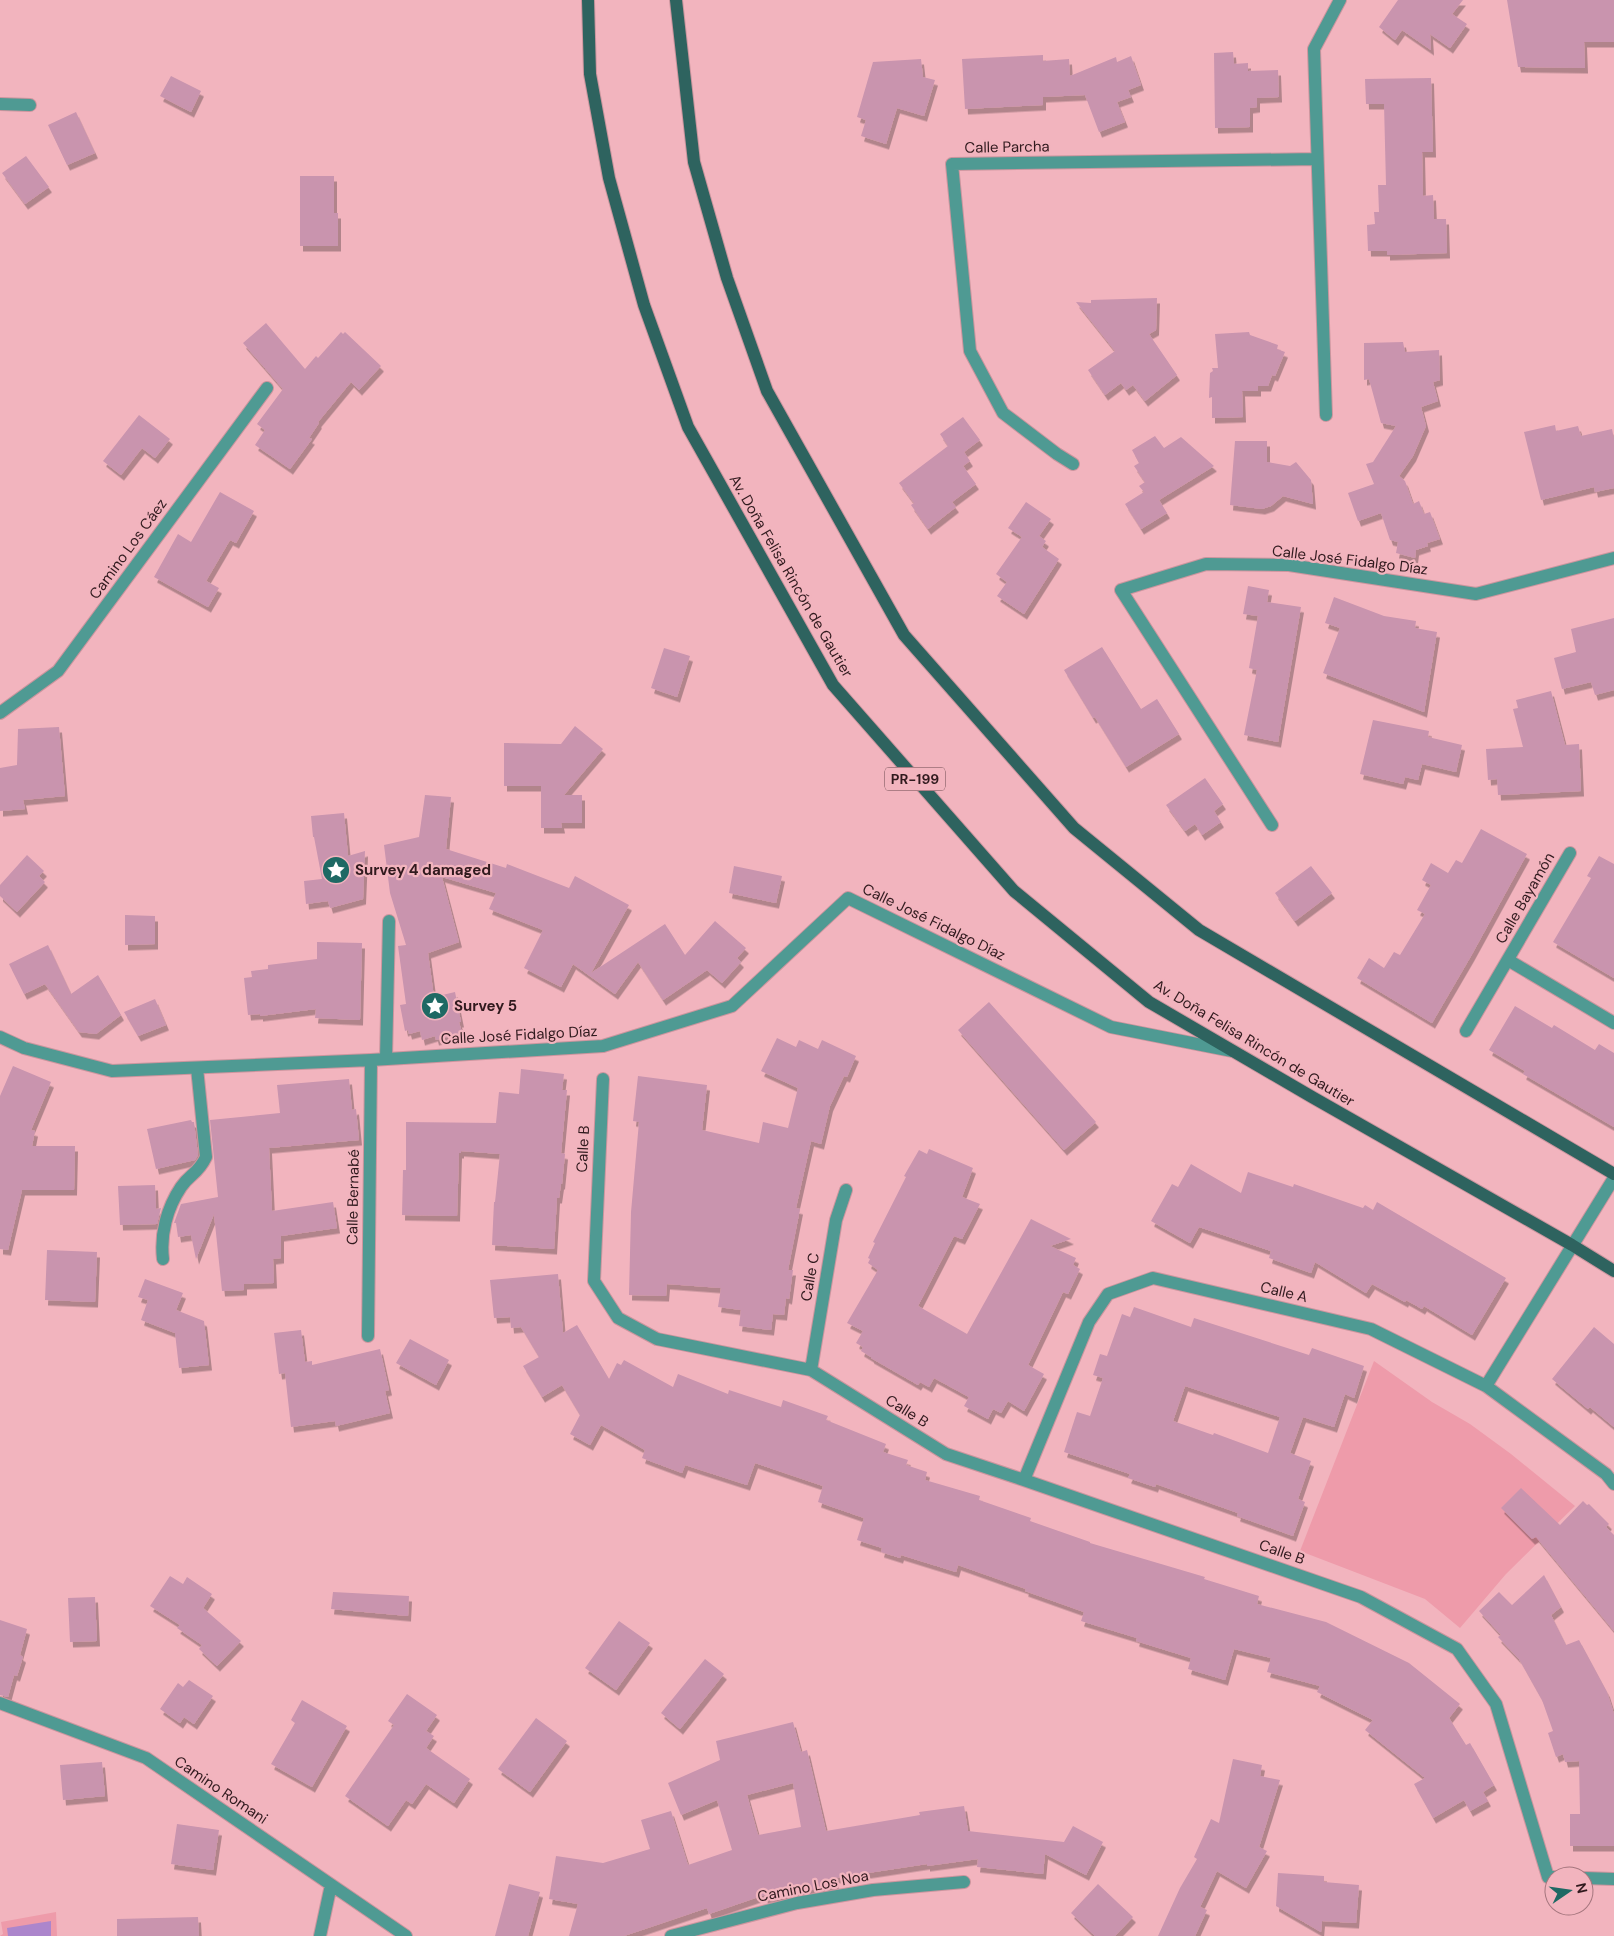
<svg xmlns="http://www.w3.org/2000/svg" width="1614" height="1936" font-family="'DM Sans',sans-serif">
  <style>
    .green { fill: #ee9baa }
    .water { fill: #ac86cc }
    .building { fill: #c994ae; fill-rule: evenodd; filter: url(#shadow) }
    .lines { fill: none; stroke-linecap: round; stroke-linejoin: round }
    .street-casing { stroke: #cb959e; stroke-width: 14 }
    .primary-casing { stroke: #cb959e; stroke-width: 14 }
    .street { stroke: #4f9a93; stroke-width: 12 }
    .primary { stroke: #2e635f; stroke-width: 12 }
    .labels { text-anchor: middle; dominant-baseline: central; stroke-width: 4.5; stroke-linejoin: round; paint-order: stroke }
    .shield { fill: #f2b4be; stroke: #6b484e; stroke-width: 1 }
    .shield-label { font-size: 14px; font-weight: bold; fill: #311a1e }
    .street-label { font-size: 15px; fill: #311a1e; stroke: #f2b4be }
    .poi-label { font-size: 15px; font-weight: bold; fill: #311a1e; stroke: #f2b4be; text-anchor: start }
  </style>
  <defs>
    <filter id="shadow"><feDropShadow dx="3" dy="5.5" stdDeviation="0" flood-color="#0004"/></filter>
  </defs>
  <rect width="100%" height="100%" fill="#f2b4be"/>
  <path class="green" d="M 1374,1361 L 1432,1402 L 1470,1424 L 1511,1454 L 1575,1506 L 1506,1574 L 1460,1628 L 1425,1599 L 1300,1551 Z
    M 56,1912 L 57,1936 L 0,1936 L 3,1934 L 1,1922 Z"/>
  <path class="water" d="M 51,1921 L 51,1936 L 8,1936 L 7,1928 Z"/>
  <path class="building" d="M 1398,0 L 1463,0 L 1452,14 L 1467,24 L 1450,48 L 1430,34 L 1431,50 L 1402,30 L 1395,40 L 1379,27 Z
    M 1507,0 L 1614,0 L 1614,42 L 1584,42 L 1585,68 L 1518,67 Z
    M 1233,52 L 1234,64 L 1248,63 L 1248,71 L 1278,70 L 1279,97 L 1257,98 L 1257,107 L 1250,108 L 1250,127 L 1215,128 L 1214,53 Z
    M 1043,55 L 1043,61 L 1069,59 L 1070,76 L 1116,57 L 1117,62 L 1131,56 L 1141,85 L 1128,90 L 1131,97 L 1117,102 L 1125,122 L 1099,132 L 1085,95 L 1043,97 L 1043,105 L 965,109 L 962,59 Z
    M 921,59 L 923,77 L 935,80 L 924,116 L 897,108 L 886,144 L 861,136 L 866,120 L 857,117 L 873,62 Z
    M 171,76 L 201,91 L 191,112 L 160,96 Z
    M 1431,78 L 1433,152 L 1422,152 L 1423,196 L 1433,195 L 1434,219 L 1446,219 L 1447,253 L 1387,255 L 1387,251 L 1368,251 L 1367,225 L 1375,224 L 1374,212 L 1379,212 L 1378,185 L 1386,185 L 1384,104 L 1366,104 L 1365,79 Z
    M 76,112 L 95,153 L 67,165 L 48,125 Z
    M 26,156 L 49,187 L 25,204 L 2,173 Z
    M 300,176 L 334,176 L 334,213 L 338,213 L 338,246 L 300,246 Z
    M 1157,298 L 1156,330 L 1149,334 L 1177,375 L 1145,401 L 1133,385 L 1126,390 L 1121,383 L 1105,395 L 1088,370 L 1115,351 L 1076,302 L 1091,303 L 1091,300 Z
    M 266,323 L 305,369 L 316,356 L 318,358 L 341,332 L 343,334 L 345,332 L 381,366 L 359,390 L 351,382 L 318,422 L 319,423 L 309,438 L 312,439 L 290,469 L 255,445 L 265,430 L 257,424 L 283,389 L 243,343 Z
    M 1249,332 L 1250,335 L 1278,345 L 1277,349 L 1285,352 L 1275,376 L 1272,375 L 1268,386 L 1258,386 L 1258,391 L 1242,391 L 1243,417 L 1212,418 L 1212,397 L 1209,398 L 1210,373 L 1213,371 L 1212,368 L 1218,368 L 1215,334 Z
    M 1403,342 L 1405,352 L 1439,350 L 1440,380 L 1433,382 L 1438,401 L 1421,407 L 1426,426 L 1413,456 L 1399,476 L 1405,481 L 1413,504 L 1419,501 L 1424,514 L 1430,512 L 1440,539 L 1427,543 L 1428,546 L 1416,550 L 1415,558 L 1396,553 L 1398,542 L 1390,540 L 1381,513 L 1358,521 L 1348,493 L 1374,484 L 1366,464 L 1373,462 L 1396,426 L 1381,423 L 1369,379 L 1364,380 L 1364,343 Z
    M 139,415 L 170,439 L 155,458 L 142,448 L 121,475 L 103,461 Z
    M 963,417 L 980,440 L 964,452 L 970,461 L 963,466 L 976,484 L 952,502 L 956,507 L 928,529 L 911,505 L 914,503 L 899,483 L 948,446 L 940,434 Z
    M 1555,425 L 1556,431 L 1578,426 L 1581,436 L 1612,429 L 1614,439 L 1614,488 L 1595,492 L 1594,487 L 1541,500 L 1524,432 Z
    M 1155,436 L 1164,448 L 1181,437 L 1214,466 L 1159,500 L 1167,513 L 1141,529 L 1125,504 L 1144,492 L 1139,486 L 1145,482 L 1134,466 L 1139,463 L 1132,450 Z
    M 1235,441 L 1267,441 L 1267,462 L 1290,466 L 1296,462 L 1311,480 L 1313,504 L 1283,496 L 1271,506 L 1262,509 L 1230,505 Z
    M 220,492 L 254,511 L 236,543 L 230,540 L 206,581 L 219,588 L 208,607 L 154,577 L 178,534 L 191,542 Z
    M 1026,502 L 1051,519 L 1039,536 L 1046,541 L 1042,547 L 1059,559 L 1024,614 L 997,596 L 1007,582 L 996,574 L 1022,537 L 1008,528 Z
    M 1248,586 L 1269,590 L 1267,602 L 1301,607 L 1278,742 L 1244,735 L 1257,670 L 1249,668 L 1258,616 L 1243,614 Z
    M 1334,597 L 1384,616 L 1416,621 L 1415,628 L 1437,632 L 1424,712 L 1323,673 L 1340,628 L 1325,623 Z
    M 1614,618 L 1614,690 L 1595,695 L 1591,682 L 1562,689 L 1554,658 L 1576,652 L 1571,629 Z
    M 1102,647 L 1141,709 L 1157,699 L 1179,734 L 1126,767 L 1095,717 L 1093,718 L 1064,670 Z
    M 664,648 L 690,656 L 677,697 L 651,688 Z
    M 1551,691 L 1565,745 L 1579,744 L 1581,791 L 1498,795 L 1497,779 L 1488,780 L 1486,749 L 1523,747 L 1513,709 L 1518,708 L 1516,700 Z
    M 1373,720 L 1429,731 L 1428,737 L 1462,745 L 1456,772 L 1422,764 L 1418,780 L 1405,777 L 1403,784 L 1360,774 Z
    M 575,726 L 603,749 L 564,795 L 582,795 L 582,823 L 561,823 L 562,828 L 541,828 L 541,786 L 504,786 L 504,743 L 561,744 Z
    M 59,727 L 65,796 L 23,800 L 25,809 L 0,811 L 0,768 L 17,765 L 18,729 Z
    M 1205,778 L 1223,804 L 1214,811 L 1221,822 L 1202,835 L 1195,824 L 1185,831 L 1166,805 Z
    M 425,795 L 451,797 L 446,849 L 506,868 L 507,864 L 569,888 L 575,876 L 629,905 L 591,973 L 665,924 L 685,955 L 715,921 L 746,948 L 737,958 L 741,962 L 722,983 L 707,970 L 663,1000 L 638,962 L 615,994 L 573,964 L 561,987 L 524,968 L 543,930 L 489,909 L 496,893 L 442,877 L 459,942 L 428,953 L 434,997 L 455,992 L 461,1022 L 459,1022 L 462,1033 L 436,1040 L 435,1036 L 422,1040 L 420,1031 L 409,1034 L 408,1030 L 405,1031 L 400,1005 L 406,1004 L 398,946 L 406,945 L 390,893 L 384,845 L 419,837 Z
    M 344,813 L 348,856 L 365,851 L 363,899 L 330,908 L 328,901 L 306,904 L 304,881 L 322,879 L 314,837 L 313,837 L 311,816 Z
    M 1481,829 L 1527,854 L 1471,956 L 1432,1023 L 1357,978 L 1369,958 L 1384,968 L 1394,952 L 1400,955 L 1425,914 L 1417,910 L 1431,885 L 1422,880 L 1431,863 L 1448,873 L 1456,860 L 1462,863 Z
    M 27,855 L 44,871 L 39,876 L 45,882 L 17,912 L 0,896 L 0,885 Z
    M 1599,856 L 1614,864 L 1614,978 L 1553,942 L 1591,878 L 1587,876 Z
    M 734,866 L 782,876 L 776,903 L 729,893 Z
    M 1311,866 L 1332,893 L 1295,921 L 1275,893 Z
    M 125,915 L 155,916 L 155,944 L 125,945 Z
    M 317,942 L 362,943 L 360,1020 L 315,1018 L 316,1009 L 260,1016 L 260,1014 L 248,1015 L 244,978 L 252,977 L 251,971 L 268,969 L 268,965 L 317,959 Z
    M 48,945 L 71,994 L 98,975 L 121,1015 L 96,1034 L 79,1032 L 45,984 L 24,994 L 9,964 Z
    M 155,999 L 166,1025 L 138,1036 L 124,1012 Z
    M 989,1002 L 1096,1122 L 1064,1150 L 958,1030 Z
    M 1515,1006 L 1552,1028 L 1554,1025 L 1595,1050 L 1599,1044 L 1614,1053 L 1614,1127 L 1523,1074 L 1525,1071 L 1489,1050 Z
    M 777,1038 L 796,1047 L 799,1040 L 818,1049 L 822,1040 L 856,1056 L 847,1077 L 844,1076 L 830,1106 L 821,1144 L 811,1141 L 796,1208 L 800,1209 L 788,1270 L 793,1270 L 789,1299 L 786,1298 L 784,1315 L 773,1314 L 771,1330 L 739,1326 L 741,1310 L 718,1307 L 721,1288 L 667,1284 L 666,1296 L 629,1295 L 631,1212 L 639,1122 L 633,1121 L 638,1076 L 707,1085 L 702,1130 L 759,1143 L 763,1122 L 788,1128 L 798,1088 L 761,1071 Z
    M 13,1066 L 51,1082 L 31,1130 L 35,1131 L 32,1146 L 75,1146 L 74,1190 L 22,1190 L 8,1250 L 0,1249 L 0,1096 Z
    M 521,1069 L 564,1074 L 562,1090 L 567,1090 L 561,1153 L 565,1154 L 562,1184 L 561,1184 L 559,1198 L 557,1198 L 554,1249 L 492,1245 L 494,1202 L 495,1202 L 500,1154 L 461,1151 L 461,1153 L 459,1153 L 457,1216 L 402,1215 L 403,1170 L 406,1170 L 406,1122 L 496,1123 L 499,1092 L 519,1094 Z
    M 349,1079 L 352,1110 L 356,1109 L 359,1140 L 269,1148 L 272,1211 L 333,1202 L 337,1228 L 281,1236 L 281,1258 L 273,1259 L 274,1283 L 244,1284 L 244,1290 L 222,1291 L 214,1214 L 196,1259 L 191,1235 L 178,1237 L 176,1223 L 174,1223 L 181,1204 L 218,1197 L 210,1120 L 280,1113 L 277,1085 Z
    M 191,1120 L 192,1122 L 194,1122 L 198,1155 L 195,1160 L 156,1169 L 147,1129 Z
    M 929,1149 L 973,1168 L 962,1197 L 980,1204 L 962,1239 L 954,1236 L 918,1306 L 967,1334 L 1031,1219 L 1071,1239 L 1050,1246 L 1076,1258 L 1073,1265 L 1080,1269 L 1068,1294 L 1063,1292 L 1028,1365 L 1044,1374 L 1024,1411 L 1008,1401 L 1001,1413 L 993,1409 L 988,1419 L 964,1406 L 969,1397 L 934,1378 L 929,1387 L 920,1382 L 918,1385 L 871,1358 L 871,1357 L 861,1351 L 863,1347 L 856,1343 L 863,1331 L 847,1323 L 878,1270 L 868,1263 L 870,1259 L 868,1258 L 875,1243 L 873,1242 L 906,1177 L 904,1176 L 919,1150 L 927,1154 Z
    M 1191,1164 L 1241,1193 L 1248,1172 L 1293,1187 L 1294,1184 L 1363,1208 L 1365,1205 L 1373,1210 L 1377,1202 L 1506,1278 L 1472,1335 L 1424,1306 L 1422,1309 L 1406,1300 L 1405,1302 L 1372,1284 L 1366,1293 L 1315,1262 L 1311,1273 L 1269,1258 L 1271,1251 L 1199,1227 L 1190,1243 L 1151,1221 L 1172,1184 L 1178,1187 Z
    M 155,1185 L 156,1209 L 161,1208 L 157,1224 L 120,1225 L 118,1186 Z
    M 47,1250 L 97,1252 L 95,1302 L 45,1300 Z
    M 558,1274 L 563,1333 L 577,1325 L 609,1379 L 617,1363 L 621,1365 L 624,1360 L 673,1387 L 678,1374 L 728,1394 L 729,1390 L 781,1407 L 783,1400 L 828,1416 L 826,1420 L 886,1444 L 883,1452 L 908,1460 L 906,1465 L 927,1472 L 925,1480 L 980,1496 L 979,1500 L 1031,1518 L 1030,1521 L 1090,1542 L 1090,1543 L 1205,1577 L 1204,1579 L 1259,1596 L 1257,1604 L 1326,1622 L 1409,1663 L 1460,1704 L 1449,1718 L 1466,1745 L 1470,1743 L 1494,1785 L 1483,1792 L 1488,1801 L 1470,1811 L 1464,1800 L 1433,1818 L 1414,1784 L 1425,1778 L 1365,1730 L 1373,1720 L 1317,1692 L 1320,1686 L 1267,1672 L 1271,1658 L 1234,1649 L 1225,1680 L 1188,1669 L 1191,1658 L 1136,1641 L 1137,1638 L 1081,1621 L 1084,1612 L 1025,1591 L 1026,1589 L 958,1565 L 956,1572 L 901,1555 L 900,1558 L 881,1552 L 882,1548 L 857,1540 L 864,1518 L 818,1502 L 823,1486 L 755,1463 L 747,1485 L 685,1465 L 682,1473 L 642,1458 L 645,1450 L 601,1425 L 590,1445 L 570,1434 L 580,1415 L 562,1385 L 542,1397 L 523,1366 L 539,1357 L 521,1327 L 511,1328 L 510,1317 L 494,1318 L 490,1280 Z
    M 145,1279 L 183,1293 L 176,1310 L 204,1321 L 209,1365 L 179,1368 L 175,1333 L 141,1320 L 148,1300 L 138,1297 Z
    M 1134,1307 L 1191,1327 L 1194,1318 L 1309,1355 L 1312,1348 L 1364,1366 L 1354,1398 L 1345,1394 L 1334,1427 L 1303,1417 L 1290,1453 L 1311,1461 L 1298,1499 L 1305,1502 L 1293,1536 L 1237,1516 L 1238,1513 L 1156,1484 L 1155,1487 L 1128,1478 L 1130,1474 L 1064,1452 L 1077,1412 L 1090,1416 L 1103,1378 L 1093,1375 L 1100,1354 L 1107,1356 L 1122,1314 L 1130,1317 ZM 1185,1386 L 1280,1417 L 1268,1453 L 1214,1433 L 1213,1435 L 1173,1421 Z
    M 1594,1327 L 1614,1344 L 1614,1427 L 1590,1407 L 1588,1409 L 1552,1379 Z
    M 301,1330 L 305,1362 L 312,1361 L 312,1365 L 380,1349 L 389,1390 L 385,1391 L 390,1413 L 336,1426 L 335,1421 L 291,1427 L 285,1373 L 279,1374 L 274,1333 Z
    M 410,1339 L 449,1360 L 436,1385 L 396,1363 Z
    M 1521,1488 L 1560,1525 L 1583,1501 L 1587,1505 L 1589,1504 L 1609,1524 L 1606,1527 L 1614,1535 L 1614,1631 L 1536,1537 L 1532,1539 L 1501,1508 Z
    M 1544,1575 L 1561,1607 L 1551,1615 L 1566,1645 L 1579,1640 L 1607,1692 L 1614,1714 L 1614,1846 L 1570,1846 L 1570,1814 L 1580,1814 L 1579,1761 L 1565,1762 L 1563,1754 L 1556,1757 L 1548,1733 L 1553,1731 L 1542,1700 L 1519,1659 L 1498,1637 L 1501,1635 L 1479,1611 L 1499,1592 L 1512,1605 Z
    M 170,1576 L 183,1584 L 187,1577 L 212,1594 L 203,1608 L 241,1641 L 217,1666 L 199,1649 L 202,1645 L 177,1628 L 180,1625 L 150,1606 Z
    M 333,1592 L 409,1596 L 408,1616 L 331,1609 Z
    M 95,1597 L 97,1641 L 70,1642 L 68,1598 Z
    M 0,1620 L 27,1629 L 20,1655 L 23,1657 L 17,1676 L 14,1675 L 8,1697 L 0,1695 Z
    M 619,1621 L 650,1643 L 616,1690 L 585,1668 Z
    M 705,1659 L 724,1674 L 680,1729 L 661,1713 Z
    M 189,1680 L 213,1696 L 194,1724 L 184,1717 L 180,1723 L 160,1709 L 178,1683 L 183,1687 Z
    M 407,1694 L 437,1715 L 426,1731 L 434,1736 L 426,1748 L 470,1779 L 454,1803 L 426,1784 L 412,1804 L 406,1800 L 388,1826 L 345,1796 L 394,1725 L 388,1721 Z
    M 302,1700 L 347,1726 L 312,1787 L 271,1764 L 295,1723 L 291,1720 Z
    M 536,1718 L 567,1741 L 530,1792 L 498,1769 Z
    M 793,1722 L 801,1752 L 807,1750 L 826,1831 L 920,1815 L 919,1812 L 964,1806 L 968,1831 L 1064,1842 L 1073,1826 L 1103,1842 L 1086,1875 L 1045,1854 L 1043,1874 L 977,1867 L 978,1859 L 927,1866 L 927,1864 L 835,1878 L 836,1885 L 765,1898 L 764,1895 L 709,1914 L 707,1908 L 624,1936 L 569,1936 L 578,1904 L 549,1899 L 556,1856 L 603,1863 L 650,1849 L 641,1820 L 671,1811 L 688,1865 L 732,1850 L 717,1800 L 681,1815 L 668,1783 L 720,1760 L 716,1741 ZM 793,1783 L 801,1827 L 758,1835 L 747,1795 Z
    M 1233,1759 L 1262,1765 L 1260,1776 L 1280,1780 L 1259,1847 L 1267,1851 L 1246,1888 L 1217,1871 L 1200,1907 L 1207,1910 L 1195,1936 L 1158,1936 L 1180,1888 L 1197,1859 L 1194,1857 L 1211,1819 L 1219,1823 Z
    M 102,1762 L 105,1796 L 63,1800 L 60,1765 Z
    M 177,1824 L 219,1830 L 213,1870 L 171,1864 Z
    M 1278,1873 L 1324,1876 L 1324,1882 L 1359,1885 L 1356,1923 L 1322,1921 L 1321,1932 L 1276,1906 Z
    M 509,1884 L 540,1892 L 528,1936 L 495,1936 Z
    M 1098,1884 L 1133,1917 L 1115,1936 L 1095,1936 L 1071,1913 Z
    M 198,1917 L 199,1936 L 117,1936 L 117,1919 Z"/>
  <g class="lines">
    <defs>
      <path id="street" d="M 0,104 L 30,105
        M 1326,415 L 1314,49 L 1340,0
        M 1073,464 L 1057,454 L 1003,413 L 970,351 L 952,164 L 1317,159
        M 0,713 L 58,671 L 267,388
        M 1272,825 L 1121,590 L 1206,564 L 1289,565 L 1476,594 L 1614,558
        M 1508,960 L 1614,1023
        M 1466,1031 L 1570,853
        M 0,1037 L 24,1048 L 112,1071 L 371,1060 L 603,1046 L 732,1006 L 848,898 L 1111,1027 L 1232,1051
        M 386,1059 L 389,921
        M 603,1079 L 594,1281 L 618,1318 L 657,1339 L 811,1370 L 946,1454 L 1024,1480 L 1361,1597 L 1457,1649 L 1496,1704 L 1548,1877 L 1554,1877
        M 163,1259 C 160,1234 167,1208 181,1187 C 190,1174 198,1174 206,1157 L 197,1068
        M 368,1336 L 371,1060
        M 811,1370 L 836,1220 L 846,1190
        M 1486,1386 L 1614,1178
        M 1024,1480 L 1089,1322 L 1108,1294 L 1153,1278 L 1371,1329 L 1486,1386 L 1606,1474 L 1614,1484
        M 0,1703 L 146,1758 L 406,1936
        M 1584,1878 L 1614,1879
        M 320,1936 L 331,1885
        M 671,1936 L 797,1903 L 873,1890 L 964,1882"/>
      <path id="primary" d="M 588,0 L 590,74 L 609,178 L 644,305 L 688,427 L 833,685 L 1014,891 L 1149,1002 L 1312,1097 L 1572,1245 L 1614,1271
        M 676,0 L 694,162 L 727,278 L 767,391 L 904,635 L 1074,828 L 1199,930 L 1614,1174"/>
    </defs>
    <use href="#street" class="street-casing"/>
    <use href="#primary" class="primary-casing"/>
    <use href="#street" class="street"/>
    <use href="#primary" class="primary"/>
  </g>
  <defs>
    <symbol id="sight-disc" viewBox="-11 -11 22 22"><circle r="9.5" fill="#1e6964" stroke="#f2b4be"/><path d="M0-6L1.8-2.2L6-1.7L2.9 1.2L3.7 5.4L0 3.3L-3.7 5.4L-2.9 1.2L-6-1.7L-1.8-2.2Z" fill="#fff"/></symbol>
  </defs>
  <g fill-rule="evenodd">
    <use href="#sight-disc" x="320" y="854" width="32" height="32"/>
    <use href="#sight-disc" x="419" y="990" width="32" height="32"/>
  </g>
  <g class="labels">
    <rect class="shield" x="885" y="767.5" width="60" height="23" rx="4"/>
    <g class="shield-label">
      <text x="915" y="779">PR-199</text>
    </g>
    <g class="street-label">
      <text transform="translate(1007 147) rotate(-1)">Calle Parcha</text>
      <text transform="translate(128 549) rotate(-54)">Camino Los Cáez</text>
      <text transform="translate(1350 560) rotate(7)">Calle José Fidalgo Díaz</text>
      <text transform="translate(791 576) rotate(60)">Av. Doña Felisa Rincón de Gautier</text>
      <text transform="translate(1525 898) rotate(-60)">Calle Bayamón</text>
      <text transform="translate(934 922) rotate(26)">Calle José Fidalgo Díaz</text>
      <text transform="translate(519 1035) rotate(-3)">Calle José Fidalgo Díaz</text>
      <text transform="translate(1254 1043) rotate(31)">Av. Doña Felisa Rincón de Gautier</text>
      <text transform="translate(583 1149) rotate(-87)">Calle B</text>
      <text transform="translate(353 1197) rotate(-89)">Calle Bernabé</text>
      <text transform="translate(810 1277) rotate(-80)">Calle C</text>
      <text transform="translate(1284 1292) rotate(13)">Calle A</text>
      <text transform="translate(907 1411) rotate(32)">Calle B</text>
      <text transform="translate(1282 1552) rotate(19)">Calle B</text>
      <text transform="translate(221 1790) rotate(34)">Camino Romani</text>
      <text transform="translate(813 1886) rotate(-11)">Camino Los Noa</text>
    </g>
    <g class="poi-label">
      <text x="355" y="870">Survey 4 damaged</text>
      <text x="454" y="1006">Survey 5</text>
    </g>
  </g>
  <g transform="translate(1569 1891) rotate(77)"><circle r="24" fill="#f2b4be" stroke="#a5767e"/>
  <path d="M0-4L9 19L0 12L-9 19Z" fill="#1e6964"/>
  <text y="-8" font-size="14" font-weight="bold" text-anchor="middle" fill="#311a1e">N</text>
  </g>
</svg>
